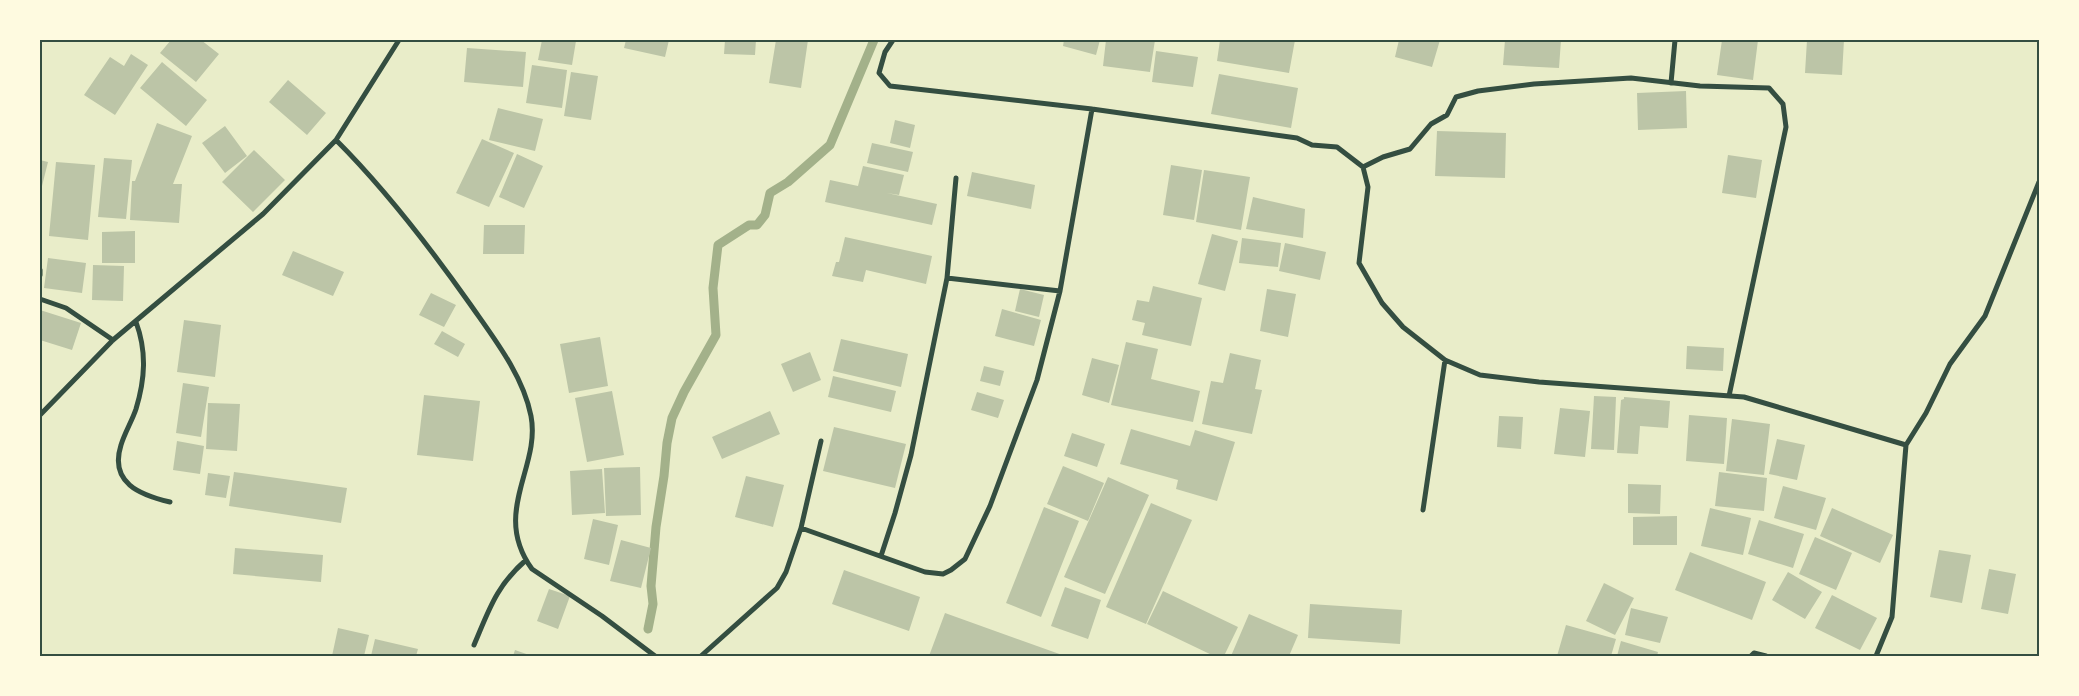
<svg xmlns="http://www.w3.org/2000/svg" width="2079" height="696" font-family="Overpass,sans-serif">
  <style>
    .lines { fill: none; stroke-linecap: round; stroke-linejoin: round }
    .stream { stroke: #a3b18a; stroke-width: 9 }
    .building { fill: #bcc5a7 }
    .minor { stroke: #344e41; stroke-width: 5 }
    .neatline { fill: none; stroke: #344e41; stroke-width: 2 }
  </style>
  <rect width="100%" height="100%" fill="#e9edc9"/>
  <g class="lines">
    <path class="stream" d="M 648,629 L 653,604 L 651,586 L 656,527 L 664,476 L 667,443 L 672,418 L 684,392 L 716,335 L 713,288 L 718,245 L 749,225 L 757,225 L 765,215 L 770,193 L 788,182 L 830,145 L 874,40"/>
  </g>
  <path class="building" d="M 171,40 L 201,40 L 219,54 L 196,82 L 160,53 Z
    M 542,40 L 576,41 L 572,65 L 538,60 Z
    M 626,40 L 669,40 L 665,57 L 624,48 Z
    M 725,40 L 756,40 L 755,55 L 724,54 Z
    M 776,40 L 808,40 L 801,88 L 769,83 Z
    M 1064,40 L 1100,40 L 1096,55 L 1063,46 Z
    M 1106,40 L 1155,40 L 1150,72 L 1103,66 Z
    M 1220,40 L 1295,40 L 1289,73 L 1217,61 Z
    M 1399,40 L 1440,40 L 1432,67 L 1395,57 Z
    M 1505,40 L 1561,40 L 1559,68 L 1503,65 Z
    M 1722,40 L 1758,40 L 1753,80 L 1717,75 Z
    M 1807,40 L 1844,40 L 1842,75 L 1805,73 Z
    M 467,48 L 526,52 L 523,87 L 464,82 Z
    M 1156,51 L 1198,57 L 1193,87 L 1152,82 Z
    M 131,54 L 148,65 L 115,115 L 84,95 L 110,57 L 124,66 Z
    M 162,62 L 207,100 L 186,126 L 140,88 Z
    M 532,65 L 567,70 L 562,108 L 526,103 Z
    M 571,72 L 598,76 L 591,120 L 564,116 Z
    M 1219,74 L 1298,88 L 1291,128 L 1211,114 Z
    M 288,80 L 326,113 L 307,135 L 269,102 Z
    M 1686,91 L 1687,128 L 1638,130 L 1637,93 Z
    M 498,108 L 543,119 L 535,151 L 489,140 Z
    M 895,120 L 915,125 L 910,148 L 890,143 Z
    M 157,123 L 192,136 L 173,184 L 182,184 L 179,223 L 130,220 L 132,181 L 135,181 Z
    M 225,126 L 247,156 L 225,173 L 202,143 Z
    M 1437,131 L 1506,133 L 1505,178 L 1435,176 Z
    M 482,139 L 514,153 L 489,207 L 456,193 Z
    M 872,143 L 913,152 L 908,172 L 867,163 Z
    M 254,150 L 285,180 L 253,212 L 222,182 Z
    M 517,154 L 543,166 L 524,208 L 499,197 Z
    M 1728,155 L 1762,160 L 1756,198 L 1722,193 Z
    M 104,158 L 132,160 L 126,219 L 98,217 Z
    M 40,160 L 48,162 L 41,190 L 40,190 Z
    M 56,162 L 95,165 L 88,240 L 49,236 Z
    M 1171,165 L 1202,170 L 1194,220 L 1163,215 Z
    M 863,166 L 904,175 L 899,195 L 887,193 L 937,204 L 932,225 L 825,202 L 830,180 L 858,186 Z
    M 1204,170 L 1250,177 L 1241,230 L 1196,222 Z
    M 972,172 L 1035,185 L 1031,209 L 967,196 Z
    M 1253,197 L 1305,209 L 1303,238 L 1246,229 Z
    M 484,225 L 525,225 L 524,254 L 483,254 Z
    M 135,231 L 135,263 L 102,263 L 102,232 Z
    M 1212,234 L 1238,241 L 1225,291 L 1198,284 Z
    M 845,237 L 932,256 L 926,284 L 866,270 L 863,282 L 832,276 L 836,262 L 839,262 Z
    M 1242,238 L 1281,243 L 1278,267 L 1239,263 Z
    M 1285,243 L 1326,252 L 1320,280 L 1279,271 Z
    M 293,251 L 344,272 L 333,296 L 282,275 Z
    M 48,258 L 86,263 L 82,293 L 44,288 Z
    M 93,265 L 124,266 L 123,301 L 92,300 Z
    M 1153,286 L 1202,298 L 1191,346 L 1142,335 L 1145,323 L 1132,320 L 1137,300 L 1149,302 Z
    M 1020,289 L 1044,295 L 1039,317 L 1015,311 Z
    M 1267,289 L 1296,294 L 1288,337 L 1260,331 Z
    M 431,293 L 456,305 L 444,327 L 419,315 Z
    M 1002,309 L 1041,320 L 1034,346 L 995,336 Z
    M 40,310 L 81,323 L 72,350 L 40,340 Z
    M 184,320 L 221,325 L 215,377 L 177,372 Z
    M 442,331 L 465,344 L 458,357 L 434,344 Z
    M 600,337 L 608,386 L 569,393 L 560,344 Z
    M 841,339 L 908,354 L 901,387 L 833,371 Z
    M 1126,342 L 1158,349 L 1151,379 L 1200,391 L 1193,422 L 1111,405 Z
    M 1687,346 L 1724,348 L 1723,371 L 1686,369 Z
    M 810,352 L 821,380 L 793,392 L 781,364 Z
    M 1230,353 L 1261,360 L 1255,389 L 1262,390 L 1252,434 L 1202,424 L 1211,381 L 1223,383 Z
    M 1092,358 L 1119,365 L 1109,403 L 1082,395 Z
    M 984,366 L 1004,371 L 1000,386 L 980,381 Z
    M 833,376 L 896,391 L 891,412 L 828,397 Z
    M 183,383 L 209,387 L 201,437 L 176,433 Z
    M 612,391 L 624,455 L 587,462 L 575,398 Z
    M 977,392 L 1004,400 L 998,418 L 971,410 Z
    M 424,395 L 480,401 L 473,461 L 417,455 Z
    M 1594,396 L 1616,397 L 1614,450 L 1591,449 Z
    M 1624,397 L 1670,401 L 1668,428 L 1640,426 L 1638,454 L 1617,453 L 1621,400 L 1624,399 Z
    M 208,403 L 240,404 L 237,451 L 206,449 Z
    M 1560,408 L 1590,411 L 1585,457 L 1554,454 Z
    M 770,411 L 780,434 L 722,459 L 712,437 Z
    M 1689,415 L 1727,418 L 1724,464 L 1686,461 Z
    M 1499,416 L 1523,417 L 1521,449 L 1497,447 Z
    M 1732,419 L 1770,424 L 1764,475 L 1726,471 Z
    M 834,427 L 906,444 L 895,488 L 823,471 Z
    M 1131,429 L 1190,446 L 1195,430 L 1235,442 L 1217,501 L 1176,489 L 1178,480 L 1120,464 Z
    M 1072,433 L 1105,444 L 1097,467 L 1064,456 Z
    M 1777,439 L 1805,445 L 1797,480 L 1769,474 Z
    M 177,441 L 204,446 L 200,474 L 173,470 Z
    M 1063,466 L 1104,483 L 1088,521 L 1047,504 Z
    M 640,467 L 641,515 L 606,516 L 604,468 Z
    M 602,469 L 605,513 L 572,515 L 570,471 Z
    M 234,472 L 347,488 L 341,523 L 229,506 Z
    M 1719,472 L 1767,478 L 1764,511 L 1715,506 Z
    M 208,473 L 230,476 L 226,498 L 205,495 Z
    M 746,476 L 784,485 L 773,527 L 735,517 Z
    M 1108,477 L 1149,495 L 1105,594 L 1064,577 Z
    M 1628,484 L 1661,485 L 1660,514 L 1628,513 Z
    M 1783,486 L 1826,498 L 1816,530 L 1774,518 Z
    M 1151,503 L 1192,520 L 1146,624 L 1106,607 Z
    M 1044,507 L 1079,521 L 1041,617 L 1006,603 Z
    M 1710,508 L 1751,518 L 1743,555 L 1701,546 Z
    M 1832,508 L 1893,535 L 1880,563 L 1820,536 Z
    M 1677,516 L 1677,545 L 1633,545 L 1633,517 Z
    M 593,519 L 618,525 L 609,565 L 584,559 Z
    M 1759,520 L 1804,534 L 1793,568 L 1748,554 Z
    M 1815,537 L 1852,553 L 1836,590 L 1799,574 Z
    M 621,540 L 651,548 L 641,588 L 610,581 Z
    M 235,548 L 323,555 L 321,582 L 233,574 Z
    M 1939,550 L 1971,555 L 1962,603 L 1930,597 Z
    M 1690,552 L 1766,582 L 1752,620 L 1675,590 Z
    M 1989,569 L 2016,574 L 2008,614 L 1981,609 Z
    M 844,570 L 920,597 L 909,631 L 832,604 Z
    M 1788,572 L 1822,592 L 1805,619 L 1772,600 Z
    M 1604,583 L 1634,598 L 1615,635 L 1586,621 Z
    M 1065,587 L 1101,600 L 1088,639 L 1051,626 Z
    M 549,589 L 570,596 L 558,629 L 537,621 Z
    M 1163,591 L 1238,627 L 1224,656 L 1214,656 L 1147,624 Z
    M 1832,595 L 1877,618 L 1860,650 L 1815,628 Z
    M 1310,604 L 1402,610 L 1400,644 L 1308,638 Z
    M 1631,608 L 1668,617 L 1660,643 L 1625,635 Z
    M 945,613 L 1065,656 L 929,656 Z
    M 1249,614 L 1298,635 L 1289,656 L 1231,656 Z
    M 1566,625 L 1616,639 L 1611,656 L 1557,656 Z
    M 338,628 L 369,635 L 364,656 L 332,656 Z
    M 375,639 L 418,649 L 416,656 L 371,656 Z
    M 1621,641 L 1658,652 L 1657,656 L 1617,656 Z
    M 515,650 L 532,656 L 513,656 Z"/>
  <g class="lines">
    <path class="minor" d="M 893,40 L 885,52 L 879,73 L 890,86 L 1092,109 L 1297,138 L 1312,145 L 1337,147 L 1363,167 L 1368,187 L 1359,263 L 1382,303 L 1403,327 L 1445,360 L 1480,375 L 1539,382 L 1744,397 L 1906,445 L 1926,413 L 1950,364 L 1985,316 L 2039,182
      M 1671,83 L 1675,40
      M 336,140 C 386,190 429,246 470,304 C 493,337 523,375 531,416 C 541,468 491,512 532,569 L 602,616 L 655,656
      M 1363,167 L 1383,157 L 1410,149 L 1431,124 L 1447,115 L 1456,97 L 1478,91 L 1534,84 L 1631,78 L 1700,86 L 1769,88 L 1783,104 L 1786,127 L 1729,396
      M 40,270 L 40,275
      M 947,278 L 1060,291
      M 40,299 L 66,308 L 113,340
      M 136,322 C 147,352 145,379 136,409 C 132,421 125,432 121,445 C 109,483 140,495 170,502
      M 40,415 L 113,340 L 263,214 L 336,140 L 399,40
      M 1423,510 L 1445,360
      M 801,528 L 925,572 L 943,574 L 951,570 L 965,559 L 990,506 L 1037,380 L 1060,291 L 1092,109
      M 881,556 L 895,513 L 911,455 L 947,278 L 956,178
      M 474,645 C 489,610 496,586 526,560
      M 701,656 L 777,588 L 786,572 L 801,528 L 821,441
      M 1751,656 L 1754,653 L 1766,656
      M 1876,656 L 1892,617 L 1906,445"/>
  </g>
  <rect width="2079" height="696" fill="none" stroke="#fefae0" stroke-width="82"/>
  <rect x="41" y="41" width="1997" height="614" class="neatline"/>
</svg>
